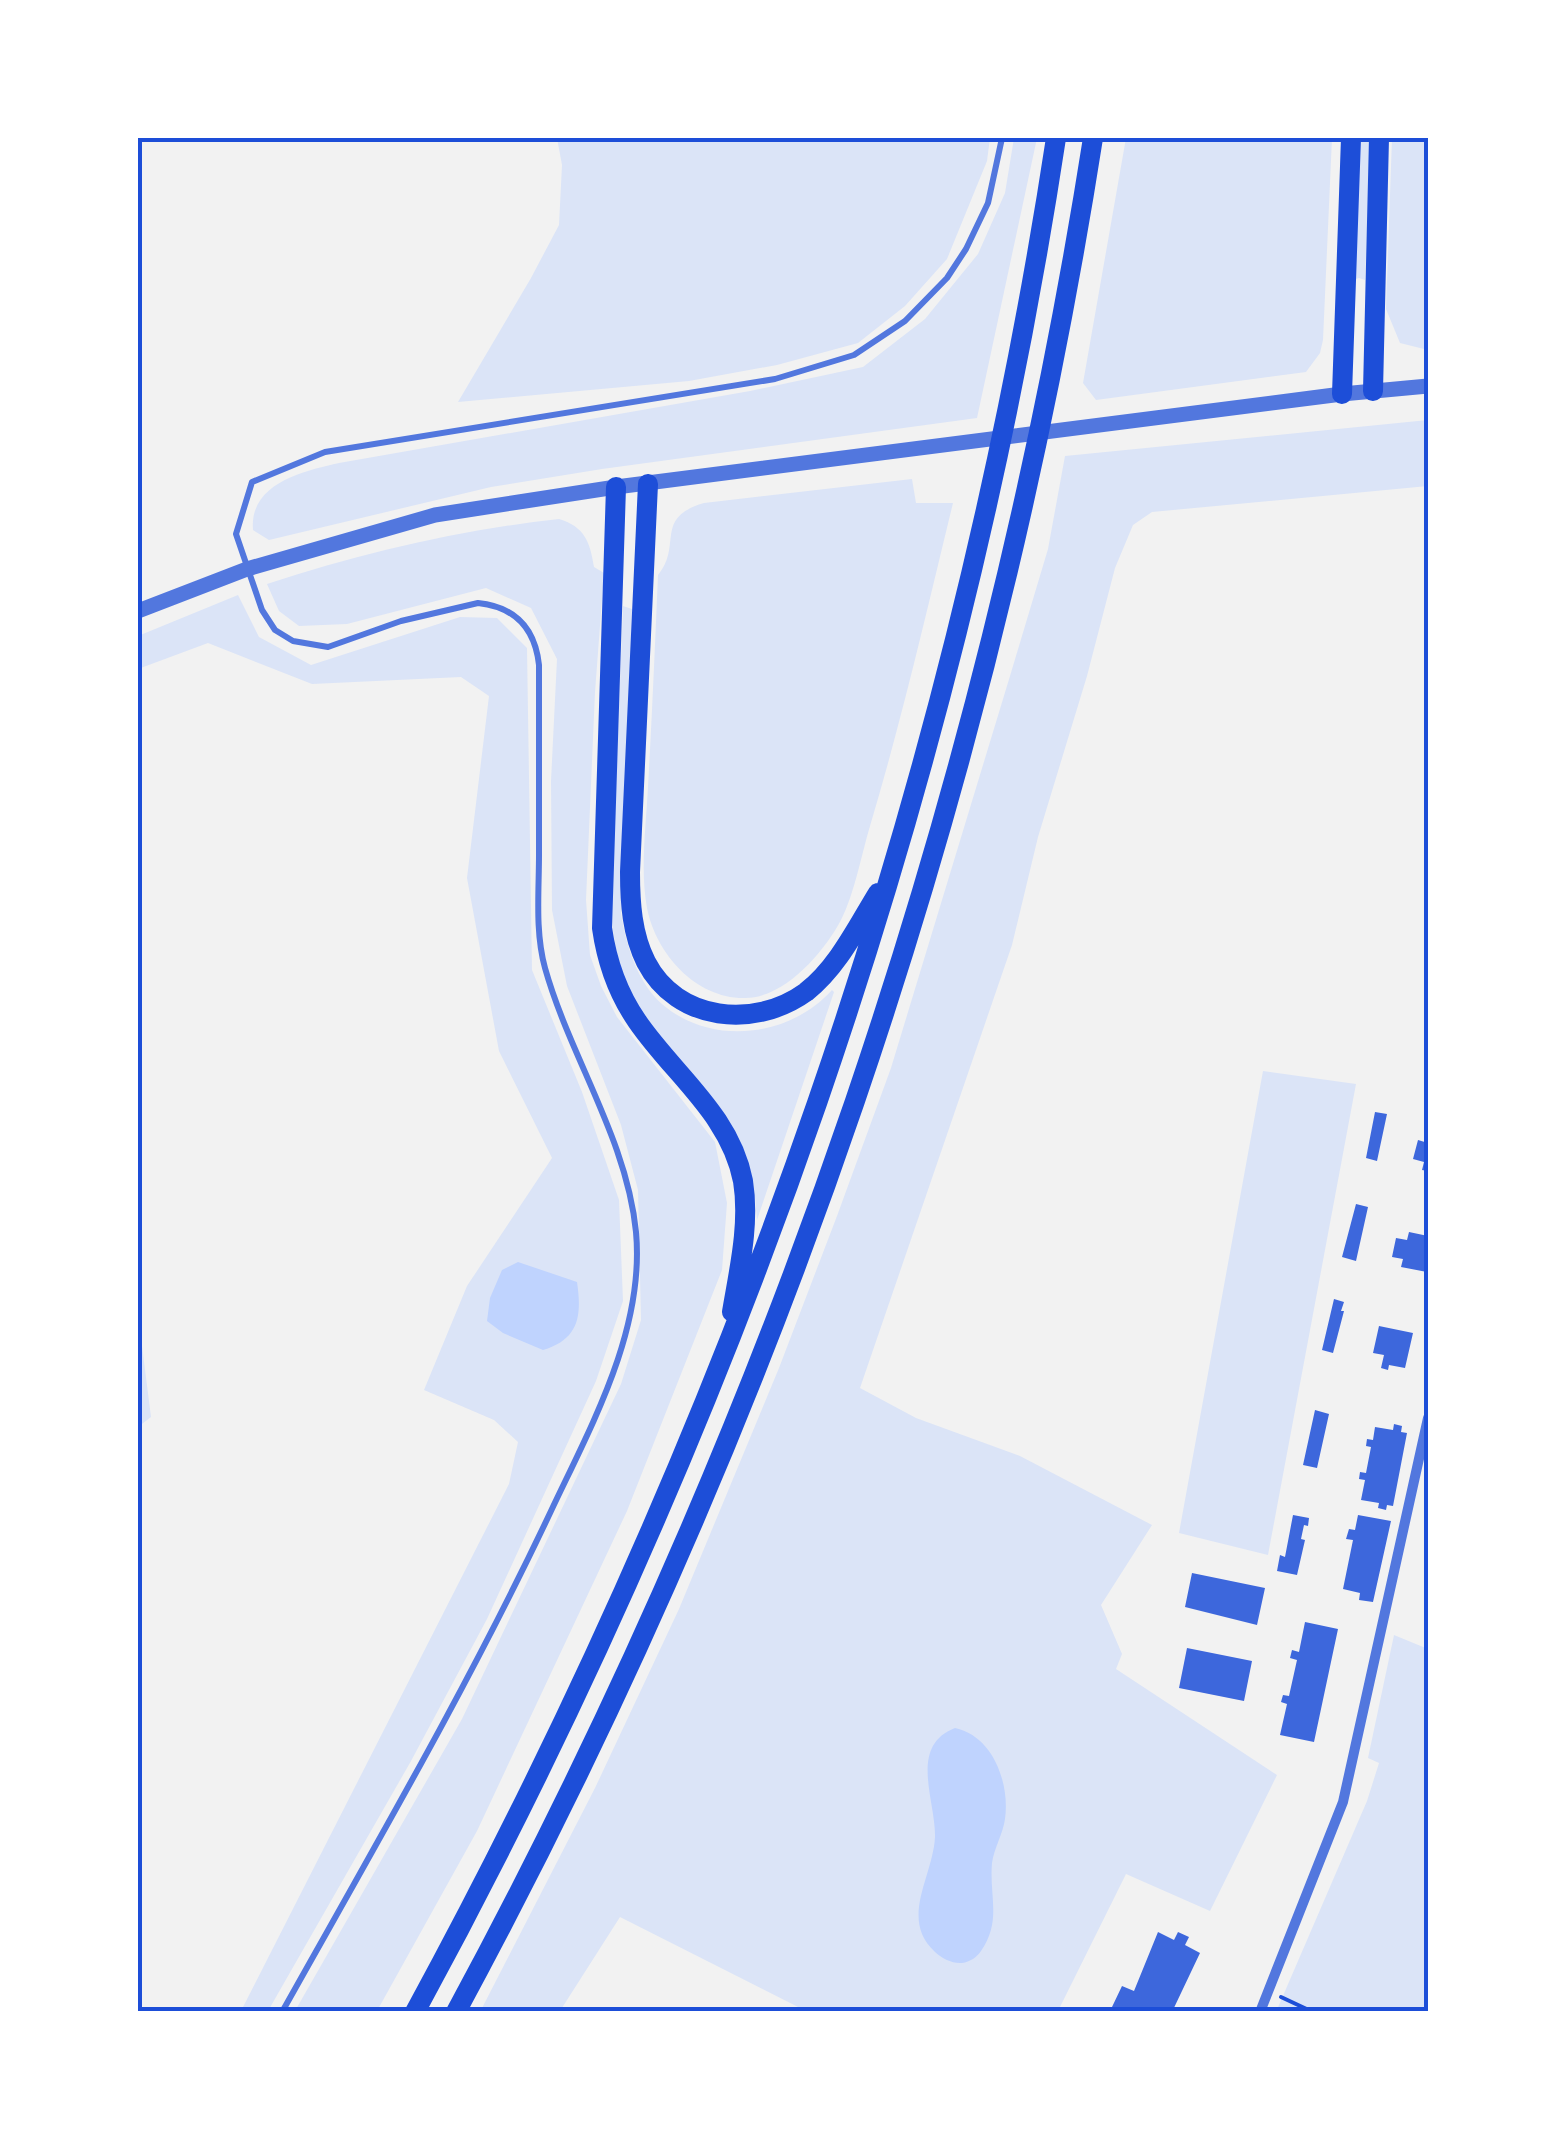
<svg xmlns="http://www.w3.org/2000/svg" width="1566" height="2149" font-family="'Varela Round',sans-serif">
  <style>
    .green { fill: #dbe4f7 }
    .water { fill: #bfd3fe }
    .building { fill: #3d67dc }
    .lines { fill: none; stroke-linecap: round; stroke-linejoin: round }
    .path { stroke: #1d4ed8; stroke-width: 4 }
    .service { stroke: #5277de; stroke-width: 6 }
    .minor { stroke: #5277de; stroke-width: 10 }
    .tertiary { stroke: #5277de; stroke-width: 15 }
    .primary { stroke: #1d4ed8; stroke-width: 20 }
    .neatline { fill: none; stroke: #1d4ed8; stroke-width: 4 }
  </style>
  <rect width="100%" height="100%" fill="#f2f2f2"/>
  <path class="green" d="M 557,138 L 990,138 L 987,161 L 947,259 L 905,306 L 858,343 L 777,365 L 689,381 L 458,402 L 531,278 L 559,225 L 562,165 Z
    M 1014,138 L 1037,138 L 977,418 L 602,469 L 491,487 L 269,540 L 253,530 C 249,483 304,471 339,463 L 750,391 L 863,367 L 925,319 L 978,254 L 1005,193 Z
    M 1126,138 L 1332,138 L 1323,340 L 1320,353 L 1306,372 L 1096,400 L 1083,383 Z
    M 1359,138 L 1371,138 L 1365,280 L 1359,278 L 1353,280 Z
    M 1392,138 L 1428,138 L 1428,350 L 1400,343 L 1386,309 Z
    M 1428,420 L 1428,486 L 1152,512 L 1133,525 L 1115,568 L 1087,676 L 1038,837 L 1012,945 L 860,1388 L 916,1418 L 1020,1456 L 1152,1525 L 1101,1605 L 1122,1654 L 1116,1669 L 1277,1775 L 1210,1911 L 1126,1874 L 1058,2011 L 806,2011 L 620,1917 L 560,2011 L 480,2012 L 595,1788 L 679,1609 L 779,1368 L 837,1216 L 891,1068 L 1010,676 L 1048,549 L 1065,456 Z
    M 912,479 L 916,503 L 953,503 C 927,610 902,719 870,826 C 861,856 855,892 841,920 C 824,952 785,998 745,998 C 696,999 656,954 647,908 C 640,870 646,826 648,787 C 652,717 655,646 658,575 C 683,545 653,518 704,503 Z
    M 559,519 C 585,527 590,542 594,567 L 604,573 L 595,692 L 586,900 L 590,955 L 601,986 L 617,1017 L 715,1142 L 727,1203 L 722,1270 L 627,1511 L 477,1831 L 377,2011 L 295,2011 L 462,1719 L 621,1384 L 641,1320 L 638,1190 L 621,1125 L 567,986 L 552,910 L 551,781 L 557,659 L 531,608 L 486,588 L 347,624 L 299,626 L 279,611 L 267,584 C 362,553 459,530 559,519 Z
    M 238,595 L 259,637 L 311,665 L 460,617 L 497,618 L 527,648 L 532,970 L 582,1092 L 619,1200 L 623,1301 L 596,1381 L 487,1619 L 411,1761 L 268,2011 L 241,2011 L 509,1484 L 518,1442 L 494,1420 L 424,1390 L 467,1286 L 552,1158 L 499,1051 L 467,878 L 489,696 L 461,677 L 312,684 L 208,643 L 138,669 L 138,636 Z
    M 623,606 L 632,609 L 621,913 C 626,945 637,982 662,1004 C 712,1047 790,1037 832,990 L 834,992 L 757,1220 C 752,1095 680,1089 633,996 C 619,970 614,943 611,914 Z
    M 1263,1071 L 1356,1084 L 1268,1555 L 1179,1533 Z
    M 138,1314 L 151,1417 L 138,1427 Z
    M 1394,1635 L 1428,1649 L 1428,2011 L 1276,2012 L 1367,1801 L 1379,1763 L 1368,1758 Z"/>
  <path class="water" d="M 518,1262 L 577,1282 C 582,1316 579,1339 543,1350 L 503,1333 L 487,1321 L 490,1298 L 502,1270 Z
    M 955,1728 C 993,1736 1010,1783 1005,1819 C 1003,1834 994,1848 992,1863 C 989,1896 1002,1921 981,1951 C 977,1957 970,1962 962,1963 C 953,1964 941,1958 935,1952 C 899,1919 933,1877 935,1837 C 936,1801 908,1746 955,1728 Z"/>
  <path class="building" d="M 1375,1112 L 1387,1114 L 1377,1161 L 1366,1158 Z
    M 1418,1140 L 1428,1143 L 1428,1171 L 1422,1170 L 1424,1162 L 1413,1159 Z
    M 1356,1204 L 1368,1207 L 1356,1261 L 1342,1257 Z
    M 1409,1232 L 1428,1236 L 1427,1272 L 1401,1267 L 1403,1259 L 1392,1257 L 1396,1238 L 1407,1240 Z
    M 1334,1299 L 1344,1302 L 1341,1311 L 1344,1311 L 1333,1353 L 1322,1350 Z
    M 1379,1326 L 1413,1333 L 1405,1368 L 1389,1365 L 1388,1370 L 1381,1368 L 1384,1355 L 1373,1353 Z
    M 1315,1410 L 1329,1414 L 1317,1468 L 1303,1465 Z
    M 1394,1424 L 1402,1426 L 1401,1432 L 1407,1433 L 1393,1506 L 1387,1505 L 1386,1510 L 1378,1508 L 1379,1503 L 1361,1500 L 1365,1480 L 1359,1479 L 1360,1472 L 1366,1473 L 1371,1447 L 1366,1446 L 1367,1439 L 1373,1440 L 1375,1427 L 1393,1430 Z
    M 1293,1515 L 1309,1518 L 1308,1526 L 1304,1525 L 1301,1539 L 1305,1540 L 1297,1575 L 1277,1571 L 1280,1555 L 1285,1557 Z
    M 1358,1515 L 1391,1521 L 1373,1602 L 1359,1600 L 1360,1593 L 1343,1589 L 1353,1540 L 1346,1539 L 1349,1529 L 1355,1530 Z
    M 1192,1573 L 1265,1588 L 1257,1625 L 1185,1607 Z
    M 1305,1622 L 1338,1629 L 1314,1742 L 1280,1735 L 1287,1704 L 1281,1702 L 1283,1695 L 1289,1696 L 1297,1660 L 1290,1658 L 1292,1650 L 1299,1652 Z
    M 1187,1648 L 1252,1661 L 1244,1701 L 1179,1688 Z
    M 1158,1932 L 1174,1940 L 1178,1932 L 1189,1937 L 1185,1945 L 1200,1953 L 1172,2012 L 1117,2012 L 1112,2007 L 1122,1986 L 1134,1991 Z"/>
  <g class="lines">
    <path class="path" d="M 1281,1997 L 1313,2012"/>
    <path class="service" d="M 282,2012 C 375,1846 470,1683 551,1511 C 591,1426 645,1330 636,1232 C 627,1139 570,1057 545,968 C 535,932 539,892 539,855 C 539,792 539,728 539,665 C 535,629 516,607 478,603 L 401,621 L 328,647 L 293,641 L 275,630 L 262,610 L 236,534 L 252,482 L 325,452 L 775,379 L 854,355 L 905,321 L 947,278 L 966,249 L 988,203 L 1002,138"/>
    <path class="minor" d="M 1260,2012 L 1343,1802 L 1428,1418"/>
    <path class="tertiary" d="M 138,611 L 247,569 L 435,515 L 616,487 L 1342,394 L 1428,386"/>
    <path class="primary" d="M 1373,391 L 1379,138
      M 1342,394 L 1351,138
      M 648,484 L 630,872 C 630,903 632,934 646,962 C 677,1022 755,1029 806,992 C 838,967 857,927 878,893
      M 616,487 L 602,928 C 607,963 617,992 637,1021 C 674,1075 730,1114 743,1181 C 750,1224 739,1270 732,1312
      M 415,2012 C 733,1428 956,795 1056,138
      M 456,2012 C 773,1426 990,795 1093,138"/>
  </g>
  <rect width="1566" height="2149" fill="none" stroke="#ffffff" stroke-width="280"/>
  <rect x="140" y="140" width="1286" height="1869" class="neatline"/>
</svg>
